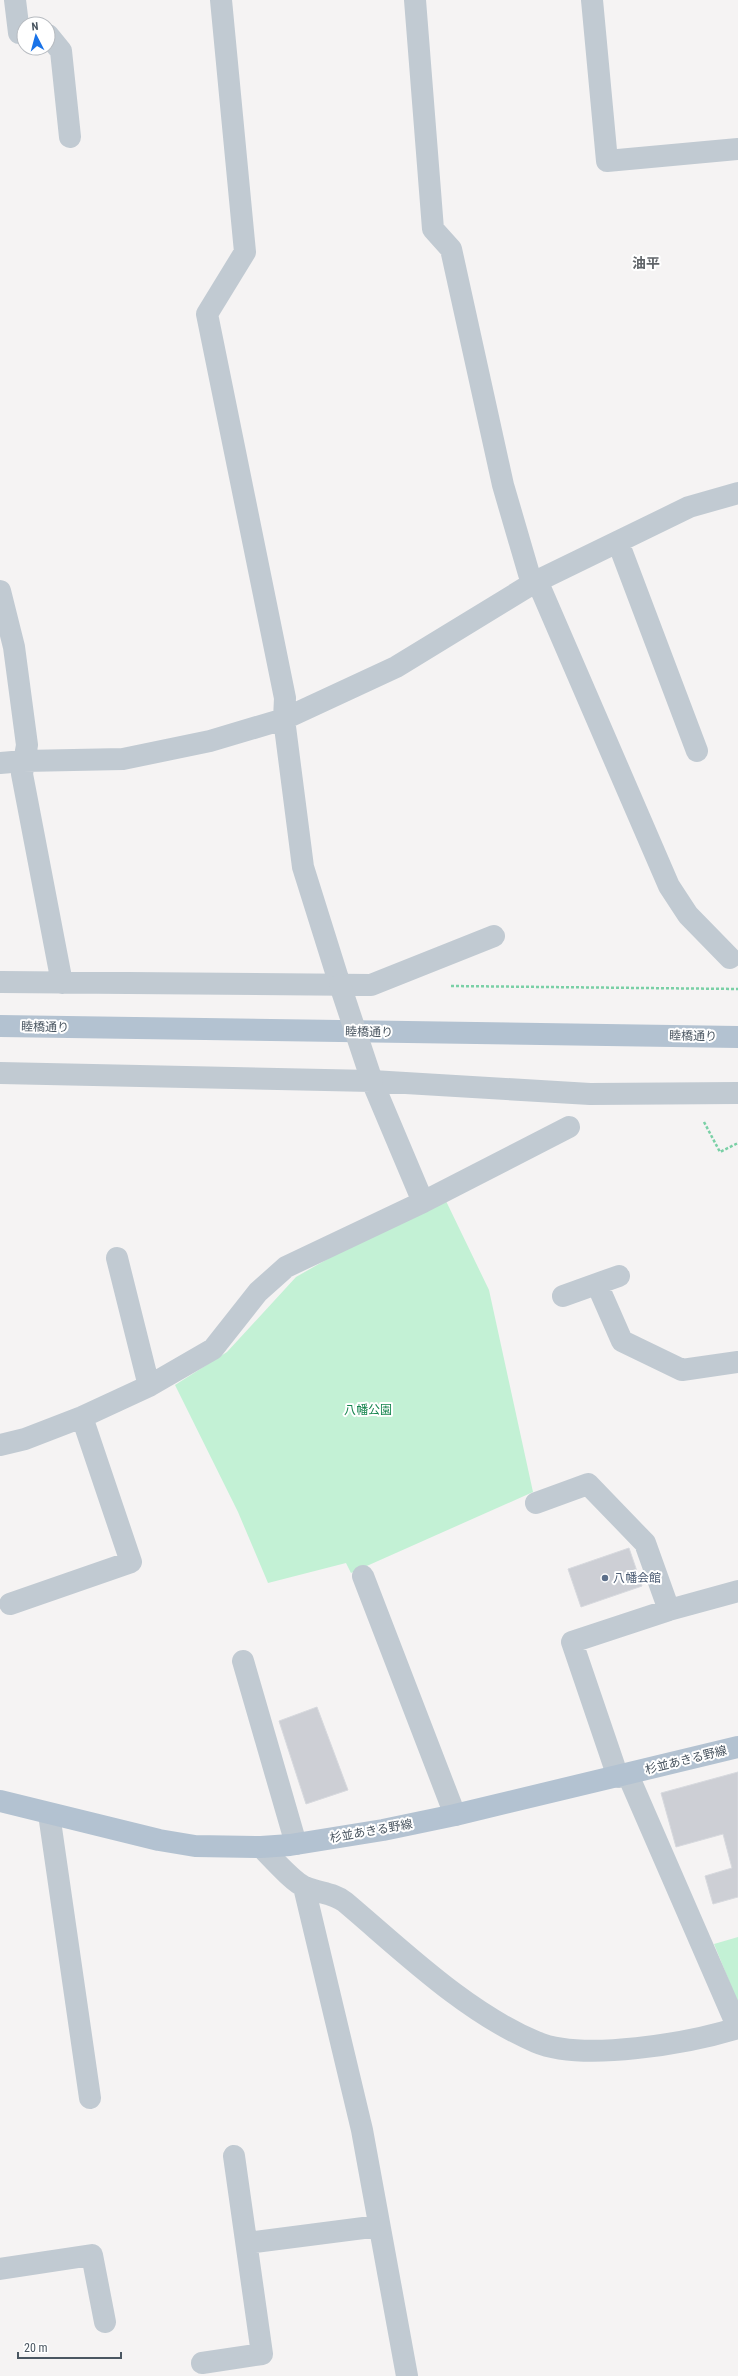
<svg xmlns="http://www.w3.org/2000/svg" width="738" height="2376" font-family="'Roboto Condensed','Noto Sans JP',sans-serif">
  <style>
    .green { fill: #c3f1d5 }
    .building { fill: #cdcfd5; stroke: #d7d9de }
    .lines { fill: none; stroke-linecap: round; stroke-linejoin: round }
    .path { stroke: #7ad0a6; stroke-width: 2.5; stroke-dasharray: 3 2; stroke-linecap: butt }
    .minor { stroke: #c1cad2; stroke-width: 22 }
    .major { stroke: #b3c2d1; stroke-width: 22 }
    .minor-bridge { stroke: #c1cad2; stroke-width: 22 }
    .service-dot { fill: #5c6f8a; stroke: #fff; stroke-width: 1.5 }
    .labels { text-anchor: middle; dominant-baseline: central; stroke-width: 4; stroke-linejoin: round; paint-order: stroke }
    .street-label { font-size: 12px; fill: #4a5661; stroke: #fff }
    .park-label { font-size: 12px; fill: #17864f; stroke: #fff }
    .service-label { font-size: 12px; fill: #4e5e75; stroke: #fff; text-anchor: start }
    .quarter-label { font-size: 14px; font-weight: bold; fill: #5f6368; stroke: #fff }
  </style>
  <rect width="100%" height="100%" fill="#f5f3f3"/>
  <path class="green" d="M 446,1201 L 489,1290 L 533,1492 L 351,1573 L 346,1563 L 268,1583 L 238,1512 L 175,1385 L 227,1352 L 296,1277 L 368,1236 Z
    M 738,1937 L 738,2003 L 714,1944 Z"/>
  <path class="building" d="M 629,1548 L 642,1586 L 581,1607 L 568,1569 Z
    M 317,1707 L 348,1790 L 306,1804 L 279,1721 Z
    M 738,1772 L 738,1897 L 713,1904 L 705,1876 L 732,1868 L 723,1834 L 676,1847 L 661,1793 Z"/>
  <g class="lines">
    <path class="path" d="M 451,986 L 738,989
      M 704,1122 L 720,1152 L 738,1143"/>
    <path class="minor" d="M 15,0 L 19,33 L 24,32
      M 221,0 L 245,252 L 207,314 L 285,698 L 284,719 L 303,867 L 340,985
      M 415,0 L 433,229 L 451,249 L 503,485 L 529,574 L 542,592 L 669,886 L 688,915 L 730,958
      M 592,0 L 607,161 L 738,149
      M 48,35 L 61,51 L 70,137
      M 618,542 L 697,751
      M 0,591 L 14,647 L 27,745 L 22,774 L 62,983
      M 0,763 L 24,761 L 123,759 L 210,741 L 284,719 L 396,667 L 535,582 L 689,507 L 738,493
      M 0,982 L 371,985 L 494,936
      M 0,1073 L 372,1081 L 590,1094 L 738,1093
      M 423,1202 L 569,1127
      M 117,1258 L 149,1386
      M 597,1284 L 622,1341 L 682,1370 L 738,1362
      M 563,1296 L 619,1276
      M 0,1445 L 25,1439 L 82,1417 L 149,1386 L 213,1349 L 258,1292 L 286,1267 L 423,1202 L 372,1081
      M 536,1503 L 588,1484 L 645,1543 L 669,1610
      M 363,1576 L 455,1815
      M 10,1604 L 131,1562 L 82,1417
      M 243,1661 L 296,1844
      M 618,1777 L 572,1642 L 669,1610 L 738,1591
      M 49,1814 L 90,2098
      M 261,1847 C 271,1857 294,1883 305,1887 C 318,1893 334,1893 345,1902 C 403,1951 465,2012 536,2042 C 583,2062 690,2043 738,2028 L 628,1775
      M 304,1887 L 362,2130 L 407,2376
      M 247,2243 L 379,2226
      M 0,2269 L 92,2255 L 105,2322
      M 202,2363 L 262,2354 L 234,2156"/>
    <path class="major" d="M 0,1026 L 738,1037
      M 0,1801 L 159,1840 L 195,1846 L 261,1847 L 290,1845 L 383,1830 L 455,1815 L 738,1747"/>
    <path class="minor-bridge" d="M 340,985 L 372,1081"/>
  </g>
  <circle class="service-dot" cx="605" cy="1578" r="4"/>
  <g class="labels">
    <g class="street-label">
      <text transform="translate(45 1027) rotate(1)">睦橋通り</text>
      <text transform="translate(369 1032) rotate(1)">睦橋通り</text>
      <text transform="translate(693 1036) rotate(1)">睦橋通り</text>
      <text transform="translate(686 1760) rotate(-14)">杉並あきる野線</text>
      <text transform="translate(371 1831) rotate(-10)">杉並あきる野線</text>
    </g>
    <g class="park-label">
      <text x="368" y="1410">八幡公園</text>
    </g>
    <g class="service-label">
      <text x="613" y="1578">八幡会館</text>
    </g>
    <g class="quarter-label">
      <text x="646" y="263">油平</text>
    </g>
  </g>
  <g transform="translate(36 36) rotate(354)"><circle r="19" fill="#ffffff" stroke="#b7bbc0"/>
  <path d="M0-3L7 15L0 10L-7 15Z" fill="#1a73e8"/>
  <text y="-6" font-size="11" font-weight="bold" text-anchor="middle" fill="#4a5661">N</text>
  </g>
  <path d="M18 2352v6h103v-6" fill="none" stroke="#4a5661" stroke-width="2"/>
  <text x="24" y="2352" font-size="12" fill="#4a5661" stroke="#ffffff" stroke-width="3" paint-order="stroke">20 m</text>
</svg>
